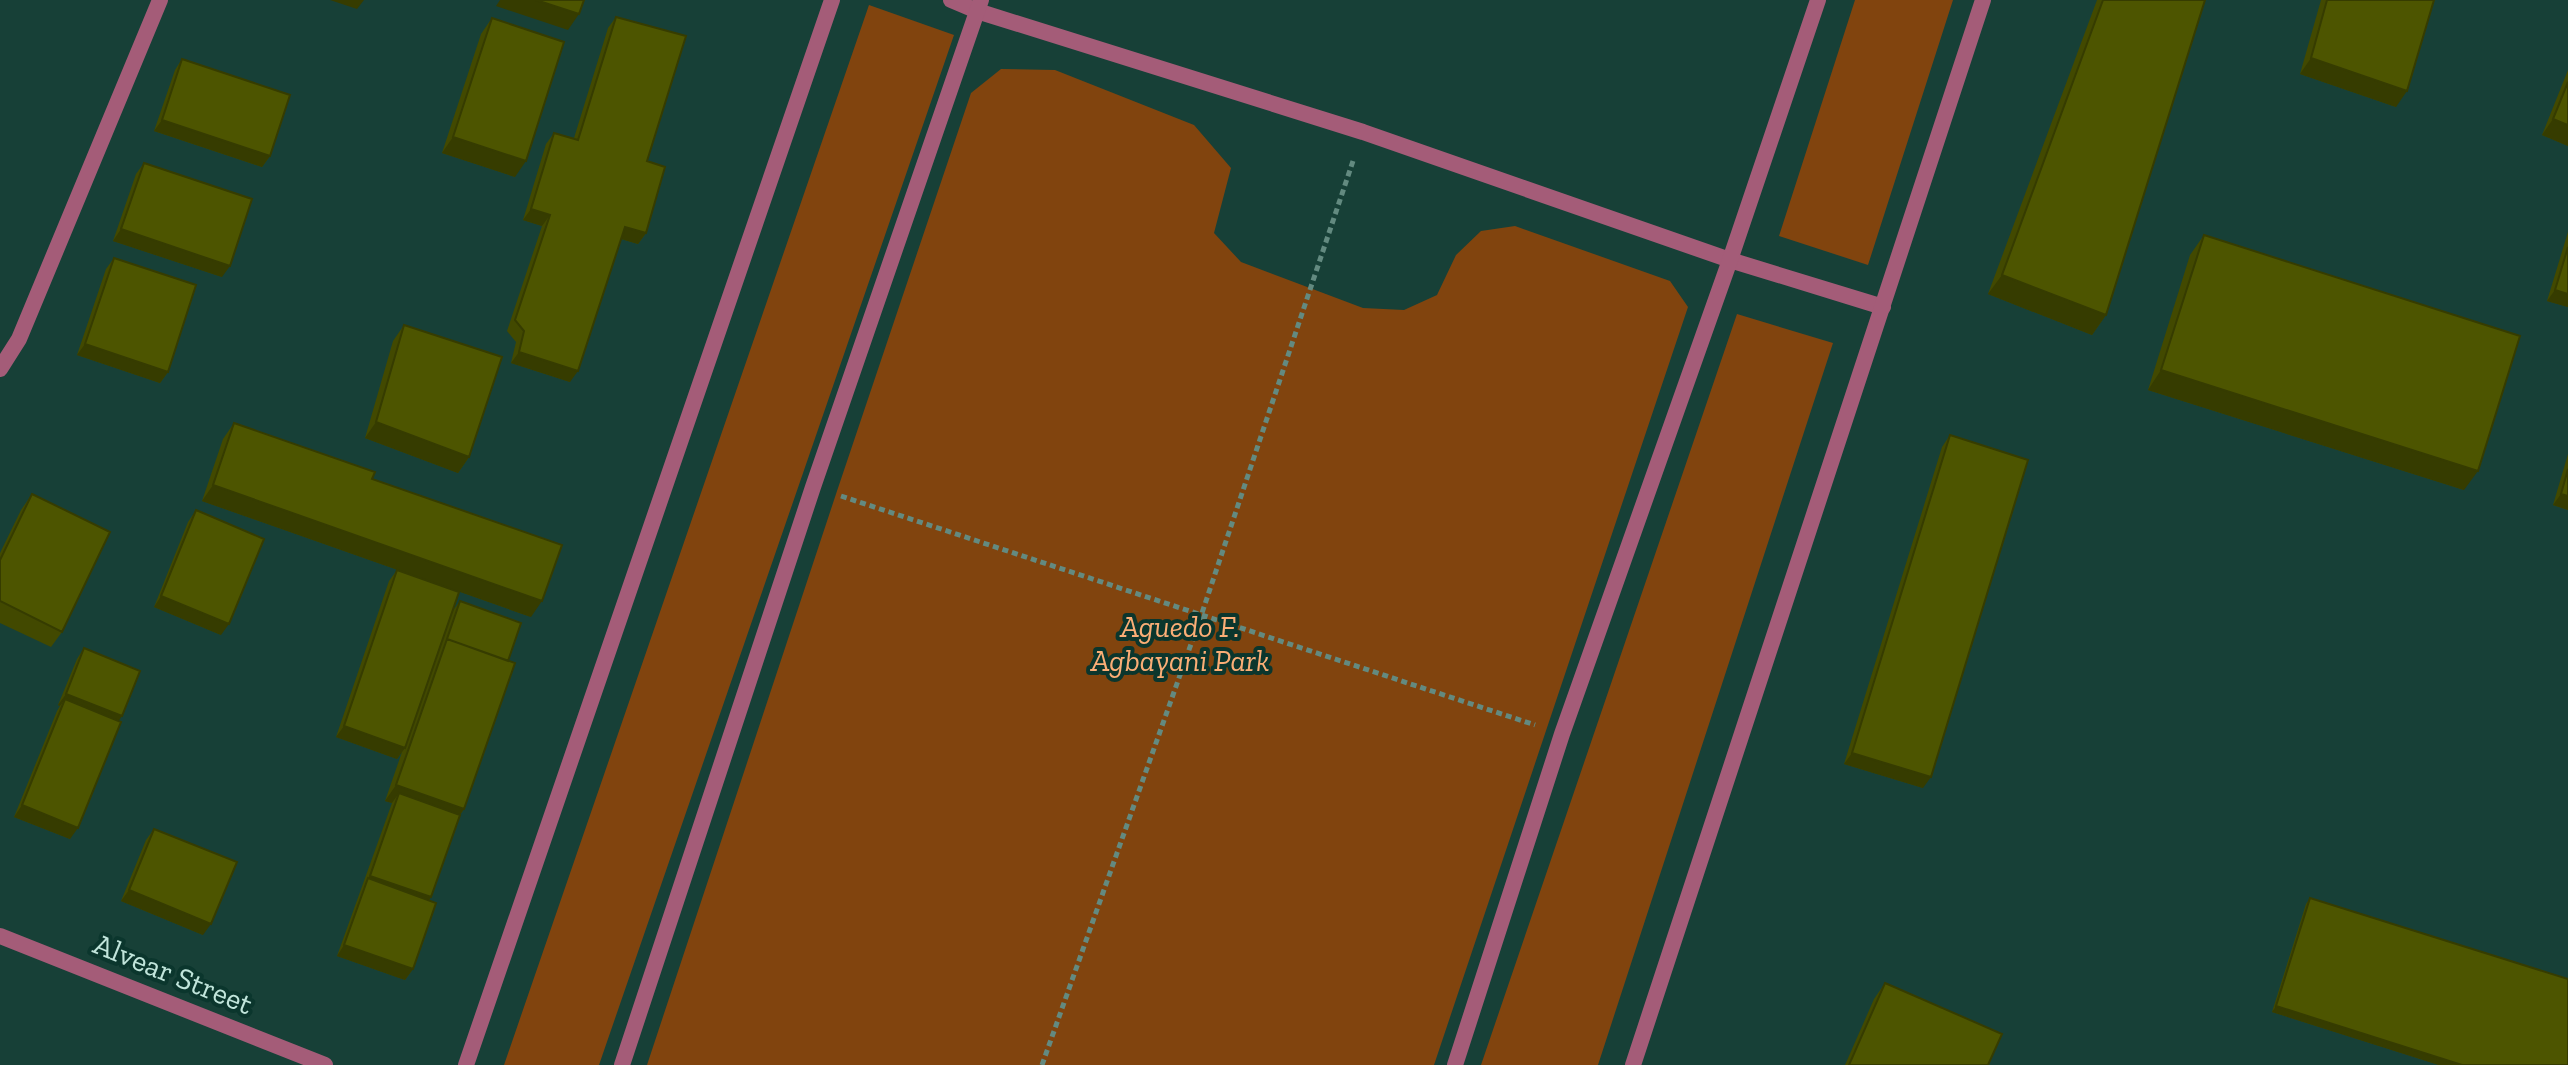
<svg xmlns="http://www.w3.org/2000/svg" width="2568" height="1065" font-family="'Zilla Slab',serif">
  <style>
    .green { fill: #81440e }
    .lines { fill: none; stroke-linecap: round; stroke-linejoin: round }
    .path { stroke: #638a80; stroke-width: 5; stroke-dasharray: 6 4; stroke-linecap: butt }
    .service { stroke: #a45c78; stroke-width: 16 }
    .minor { stroke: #a45c78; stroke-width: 16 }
    .tertiary { stroke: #a45c78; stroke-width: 16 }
    .wall { fill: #424900 }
    .shaded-wall { fill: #363c00 }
    .building { fill: #4d5500; stroke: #363c00; stroke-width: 2 }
    .labels { text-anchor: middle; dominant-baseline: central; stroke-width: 8; stroke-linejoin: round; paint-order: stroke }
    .park-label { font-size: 30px; font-style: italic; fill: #fbae76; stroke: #0b362d }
    .street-label { font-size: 30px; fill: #c1e5db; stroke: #0b362d }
  </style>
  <rect width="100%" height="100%" fill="#174037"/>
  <path class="green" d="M 1855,0 L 1953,0 L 1868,265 L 1779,236 Z
    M 869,5 L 954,35 L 599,1065 L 504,1065 Z
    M 1001,69 L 1055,70 L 1194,125 L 1231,168 L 1214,233 L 1241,262 L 1363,308 L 1404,310 L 1437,295 L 1456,255 L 1481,231 L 1515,226 L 1670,281 L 1688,307 L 1434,1065 L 647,1065 L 837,491 L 971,93 Z
    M 1737,314 L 1833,343 L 1598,1065 L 1481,1065 Z"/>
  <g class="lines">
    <path class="path" d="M 841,496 L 1535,725
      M 1042,1065 L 1202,613 L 1354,158"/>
    <path class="service" d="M 951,0 L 977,11 L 1363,132 L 1730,260 L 1883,307
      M 0,369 L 19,339 L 160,0"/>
    <path class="minor" d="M 466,1065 L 832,0
      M 622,1065 L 813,487 L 981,0
      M 1455,1065 L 1562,734 L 1730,260 L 1818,0
      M 1633,1065 L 1983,0"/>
    <path class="tertiary" d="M 0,936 L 325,1065"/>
  </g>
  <path class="wall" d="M 2097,0 L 2205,0 L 2106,315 L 2092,335 L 1988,294 Z
    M 2321,0 L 2434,0 L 2396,107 L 2300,74 Z
    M 616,17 L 647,161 L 646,233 L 638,244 L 621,239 L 570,382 L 511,363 L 516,342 L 507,331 L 542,226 L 523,220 L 546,144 L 554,133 L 574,138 L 608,28 Z
    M 492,18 L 515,177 L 442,153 L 481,34 Z
    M 182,59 L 270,156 L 262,167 L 154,131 L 175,70 Z
    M 2568,70 L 2568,146 L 2542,135 Z
    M 144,163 L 222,277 L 113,241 L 136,174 Z
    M 2568,232 L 2568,307 L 2547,301 Z
    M 2204,235 L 2464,490 L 2148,390 L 2190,255 Z
    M 114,258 L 168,372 L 160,383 L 77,355 L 106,269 Z
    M 404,325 L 469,457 L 458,473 L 365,438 L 393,341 Z
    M 234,423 L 531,617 L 202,501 L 223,439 Z
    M 1950,435 L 1923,788 L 1844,764 L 1942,447 Z
    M 2568,454 L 2568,510 L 2553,505 Z
    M 32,494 L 62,632 L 51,647 L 0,623 L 0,553 L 21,510 Z
    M 196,510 L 221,635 L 154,607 L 188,522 Z
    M 397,570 L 452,612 L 460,601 L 508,661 L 464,809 L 460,815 L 429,901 L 413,969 L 405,980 L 337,956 L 392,803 L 385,801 L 402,752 L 397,759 L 336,737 L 389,581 Z
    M 84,648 L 118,721 L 70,839 L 14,817 L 57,711 L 60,706 L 58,705 L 77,659 Z
    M 154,829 L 203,935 L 121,901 L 146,840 Z
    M 2310,898 L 2568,1065 L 2439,1065 L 2272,1012 L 2306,904 Z
    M 1885,983 L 1988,1065 L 1845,1065 L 1874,999 Z"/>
  <path class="shaded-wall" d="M 330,0 L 364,0 L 357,9 Z
    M 500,0 L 536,0 L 579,14 L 568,30 L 496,6 Z
    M 2311,58 L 2407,91 L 2396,107 L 2300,74 Z
    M 2553,119 L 2568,125 L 2568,146 L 2542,135 Z
    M 162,120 L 270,156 L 262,167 L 154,131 Z
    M 453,137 L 526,161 L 515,177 L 442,153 Z
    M 531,209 L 550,215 L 542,226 L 523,220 Z
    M 625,227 L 646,233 L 638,244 L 618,238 Z
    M 121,229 L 230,266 L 222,277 L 113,241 Z
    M 2002,275 L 2106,315 L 2092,335 L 1988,294 Z
    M 2555,290 L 2568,294 L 2568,307 L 2547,301 Z
    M 85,344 L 168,372 L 160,383 L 77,355 Z
    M 519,352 L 578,371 L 570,382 L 511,363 Z
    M 2161,370 L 2478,471 L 2464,490 L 2148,390 Z
    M 376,422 L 469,457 L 458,473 L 365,438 Z
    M 213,485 L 542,601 L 531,617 L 202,501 Z
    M 2561,494 L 2568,496 L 2568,510 L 2553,505 Z
    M 161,596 L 229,624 L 221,635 L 154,607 Z
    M 66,694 L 122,716 L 114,728 L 65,699 L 60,706 L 58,705 Z
    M 344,726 L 405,748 L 397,759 L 336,737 Z
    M 1852,753 L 1931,777 L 1923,788 L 1844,764 Z
    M 396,785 L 464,809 L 453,825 L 399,793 L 392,803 L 385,801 Z
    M 22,805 L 78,828 L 70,839 L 14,817 Z
    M 370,876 L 431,897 L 424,908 L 368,879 Z
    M 129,890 L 211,924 L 203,935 L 121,901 Z
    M 344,945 L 413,969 L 405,980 L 337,956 Z
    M 2276,1006 L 2462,1065 L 2439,1065 L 2272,1012 Z"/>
  <path class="building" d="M 536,0 L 584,0 L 579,14 Z
    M 2103,0 L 2205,0 L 2106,315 L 2002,275 Z
    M 2327,0 L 2434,0 L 2407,91 L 2311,58 Z
    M 616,17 L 686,36 L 647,161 L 665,167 L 646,233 L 625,227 L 578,371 L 519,352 L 524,331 L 515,320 L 550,215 L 531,209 L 554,133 L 578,140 Z
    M 492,18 L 564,42 L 526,161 L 453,137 Z
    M 182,59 L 290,95 L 270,156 L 162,120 Z
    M 2568,82 L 2568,125 L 2553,119 Z
    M 144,163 L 252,199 L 230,266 L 121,229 Z
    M 2204,235 L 2520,336 L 2478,471 L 2161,370 Z
    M 2568,247 L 2568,294 L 2555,290 Z
    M 114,258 L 196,285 L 168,372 L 85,344 Z
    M 404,325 L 502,357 L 469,457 L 376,422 Z
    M 234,423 L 375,472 L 372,479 L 562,545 L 542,601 L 213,485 Z
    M 1950,435 L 2028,460 L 1931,777 L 1852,753 Z
    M 2568,469 L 2568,496 L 2561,494 Z
    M 32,494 L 110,532 L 62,632 L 0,601 L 0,560 Z
    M 196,510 L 264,539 L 229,624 L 161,596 Z
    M 397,570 L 459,592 L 405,748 L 344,726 Z
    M 460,601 L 521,623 L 508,661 L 447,639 Z
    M 447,639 L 515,663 L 464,809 L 396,785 Z
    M 84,648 L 140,671 L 122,716 L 66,694 Z
    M 65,699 L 121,722 L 78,828 L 22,805 Z
    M 399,793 L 460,815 L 431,897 L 370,876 Z
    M 154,829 L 237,862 L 211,924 L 129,890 Z
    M 368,878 L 436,903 L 413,969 L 344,945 Z
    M 2310,898 L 2568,979 L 2568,1065 L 2462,1065 L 2276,1006 Z
    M 1885,983 L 2002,1034 L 1988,1065 L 1849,1065 Z"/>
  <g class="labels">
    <g class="park-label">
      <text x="1180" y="627">Aguedo F.<tspan x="1180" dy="34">Agbayani Park</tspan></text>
    </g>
    <g class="street-label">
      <text transform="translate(173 974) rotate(22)">Alvear Street</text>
    </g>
  </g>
</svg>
